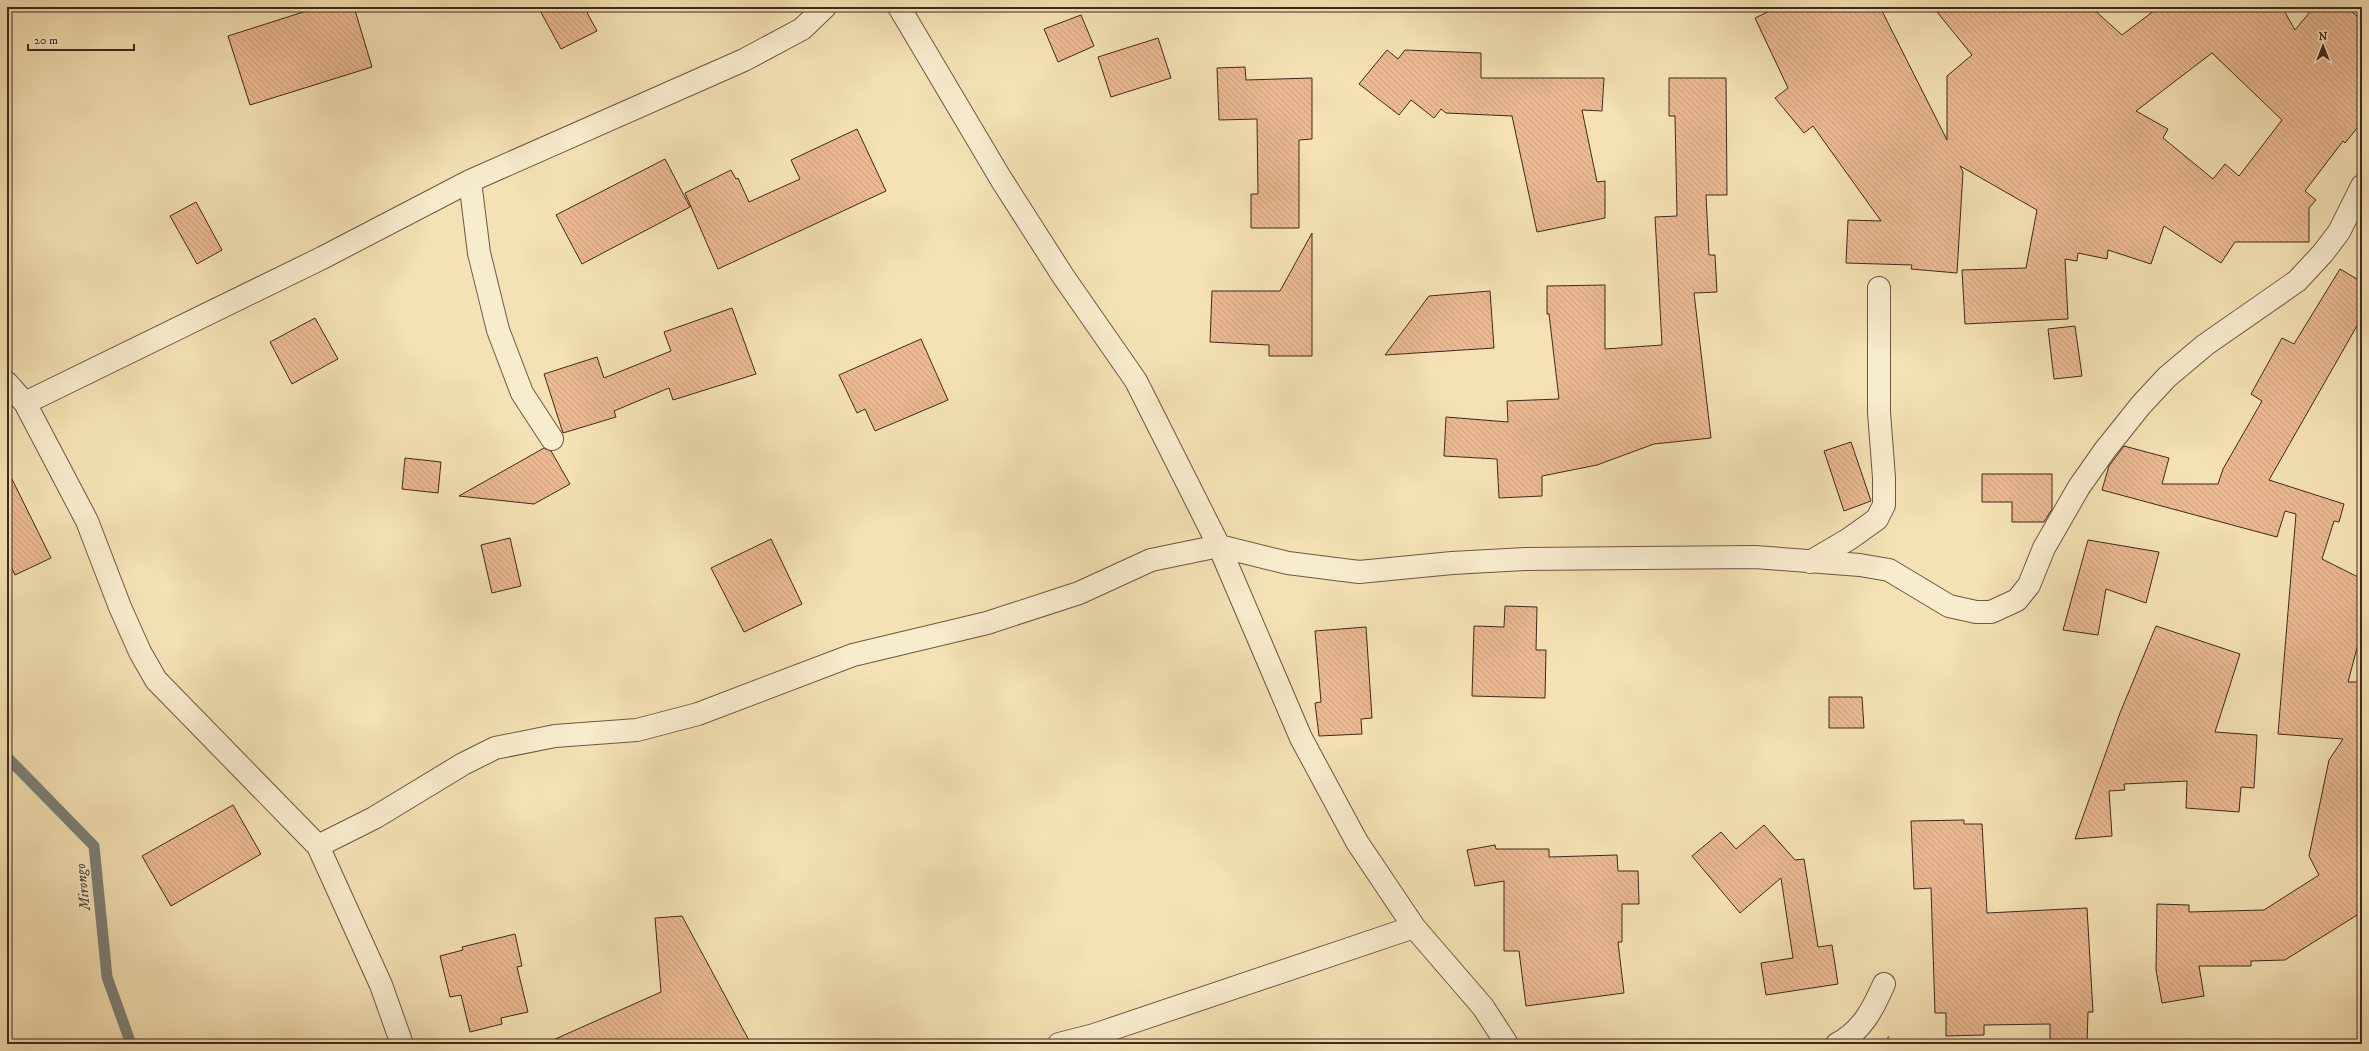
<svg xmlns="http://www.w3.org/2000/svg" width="2369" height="1051" font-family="'IM FELL DW Pica',serif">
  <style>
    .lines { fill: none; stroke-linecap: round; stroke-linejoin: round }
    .stream { stroke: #7a817a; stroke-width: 11 }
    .building { fill: url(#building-back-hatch); stroke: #3f291c; fill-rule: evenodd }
    .minor-casing { stroke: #6c5742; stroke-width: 24 }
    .path { stroke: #3f291c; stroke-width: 2.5; stroke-dasharray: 1 2; stroke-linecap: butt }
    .minor { stroke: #f8ecce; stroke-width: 22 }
    .labels { text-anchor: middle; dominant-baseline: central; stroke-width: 3; stroke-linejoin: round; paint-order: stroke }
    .water-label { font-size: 15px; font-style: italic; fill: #584e43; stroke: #f8ecce }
  </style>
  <defs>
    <pattern id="building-back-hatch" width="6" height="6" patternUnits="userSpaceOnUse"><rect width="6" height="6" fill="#ecb990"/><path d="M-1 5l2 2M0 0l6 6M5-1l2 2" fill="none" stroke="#cb9f7c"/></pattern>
  </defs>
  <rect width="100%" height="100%" fill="#f4e2b4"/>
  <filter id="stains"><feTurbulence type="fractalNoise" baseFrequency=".005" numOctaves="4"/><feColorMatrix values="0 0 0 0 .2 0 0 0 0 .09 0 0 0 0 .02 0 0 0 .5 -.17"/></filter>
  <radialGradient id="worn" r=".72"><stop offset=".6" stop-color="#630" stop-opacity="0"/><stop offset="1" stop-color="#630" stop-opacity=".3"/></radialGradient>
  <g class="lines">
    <path class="stream" d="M 7,757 L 94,846 L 107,977 L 131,1044"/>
  </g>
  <path class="building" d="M 319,7 L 354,7 L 372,67 L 250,105 L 228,36 Z
    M 538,7 L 584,7 L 597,31 L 561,49 Z
    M 1778,7 L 1880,7 L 1947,140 L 1947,76 L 1972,55 L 1933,7 L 2091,7 L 2122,35 L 2159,7 L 2282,7 L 2295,30 L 2314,7 L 2346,7 L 2362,20 L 2362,122 L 2345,143 L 2343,141 L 2305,191 L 2316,200 L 2309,208 L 2309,242 L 2235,242 L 2221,263 L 2164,226 L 2151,264 L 2108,250 L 2107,259 L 2078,253 L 2077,261 L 2065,259 L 2068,319 L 1965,324 L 1962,270 L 2026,268 L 2037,210 L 1960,166 L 1963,172 L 1957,273 L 1911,269 L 1912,265 L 1846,263 L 1848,220 L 1881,221 L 1813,126 L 1804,133 L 1775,98 L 1788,88 L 1755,18 ZM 2212,53 L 2282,120 L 2239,176 L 2225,164 L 2213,179 L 2163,138 L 2168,129 L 2136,111 Z
    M 1081,15 L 1094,46 L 1058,62 L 1044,29 Z
    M 1158,38 L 1171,78 L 1111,97 L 1098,57 Z
    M 1387,50 L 1398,59 L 1405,50 L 1481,53 L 1481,78 L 1604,78 L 1602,111 L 1582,110 L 1597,182 L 1605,181 L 1605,218 L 1537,232 L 1512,116 L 1446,113 L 1441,109 L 1434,118 L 1411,100 L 1399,115 L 1359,84 Z
    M 1245,67 L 1246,80 L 1312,78 L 1312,139 L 1299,140 L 1299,228 L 1251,228 L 1251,194 L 1258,194 L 1257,119 L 1219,120 L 1217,68 Z
    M 1669,78 L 1726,78 L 1727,195 L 1706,195 L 1709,255 L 1715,255 L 1717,292 L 1694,293 L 1711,438 L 1654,444 L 1597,465 L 1542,476 L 1542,496 L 1499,498 L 1497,459 L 1444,456 L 1446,417 L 1508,422 L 1507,401 L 1559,399 L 1549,314 L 1547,314 L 1547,286 L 1605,285 L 1605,349 L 1662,345 L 1655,217 L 1677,216 L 1675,116 L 1669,116 Z
    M 857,129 L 886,191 L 718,269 L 685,193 L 731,170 L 736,179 L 738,178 L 749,202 L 800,179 L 791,160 Z
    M 665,159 L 690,207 L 582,264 L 556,215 Z
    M 196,202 L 222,250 L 197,264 L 170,216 Z
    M 1312,233 L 1312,356 L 1269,356 L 1269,345 L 1210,342 L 1212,291 L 1280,291 Z
    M 2340,269 L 2362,282 L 2362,317 L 2269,480 L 2344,504 L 2339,522 L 2334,521 L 2322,559 L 2362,579 L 2362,629 L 2348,682 L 2362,682 L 2362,912 L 2285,960 L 2251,961 L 2251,966 L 2199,966 L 2204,996 L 2162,1003 L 2156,970 L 2157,904 L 2189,905 L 2189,912 L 2264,910 L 2319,875 L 2309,856 L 2329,760 L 2343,739 L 2278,734 L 2296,514 L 2285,511 L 2277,537 L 2102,490 L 2109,466 L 2124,446 L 2169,458 L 2162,484 L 2218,484 L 2223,469 L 2262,401 L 2251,394 L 2282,338 L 2294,344 Z
    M 1490,291 L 1494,348 L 1385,355 L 1429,296 Z
    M 732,308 L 756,374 L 673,400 L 669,388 L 614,411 L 616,417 L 563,433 L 544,374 L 597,357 L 604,378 L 671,351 L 664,332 Z
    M 315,318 L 338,359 L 292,384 L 270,342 Z
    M 2075,326 L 2082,376 L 2054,379 L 2048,329 Z
    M 921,339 L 948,400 L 875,431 L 865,409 L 857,413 L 839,375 Z
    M 1851,442 L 1871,501 L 1844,511 L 1824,451 Z
    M 544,448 L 551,451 L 570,484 L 534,504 L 459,496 Z
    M 405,458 L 441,462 L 438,493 L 402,489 Z
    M 7,469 L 51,558 L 15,575 L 7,558 Z
    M 1982,474 L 2052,474 L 2052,509 L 2044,522 L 2012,522 L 2012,502 L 1982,502 Z
    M 510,538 L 521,586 L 492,593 L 481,545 Z
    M 771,539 L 802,604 L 744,632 L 711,568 Z
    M 2088,540 L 2159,552 L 2146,603 L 2106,589 L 2098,635 L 2063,630 Z
    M 1505,606 L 1537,607 L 1536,650 L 1546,650 L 1545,698 L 1472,696 L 1474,626 L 1504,627 Z
    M 2156,626 L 2240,654 L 2215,732 L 2257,735 L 2254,788 L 2241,787 L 2239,812 L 2186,808 L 2187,781 L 2124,784 L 2125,790 L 2109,791 L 2112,836 L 2075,839 L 2120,713 Z
    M 1366,627 L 1372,718 L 1361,719 L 1362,734 L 1319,736 L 1315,703 L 1321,702 L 1315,631 Z
    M 1829,697 L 1862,697 L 1864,728 L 1829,728 Z
    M 233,805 L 261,854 L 171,906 L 142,856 Z
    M 1964,820 L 1964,824 L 1982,824 L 1987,913 L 2087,908 L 2093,1012 L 2088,1012 L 2087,1044 L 2050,1044 L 2050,1024 L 1984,1025 L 1984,1035 L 1946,1036 L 1946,1013 L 1935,1013 L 1931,888 L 1914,889 L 1911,821 Z
    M 1764,825 L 1795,860 L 1804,859 L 1818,947 L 1832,945 L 1838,984 L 1766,995 L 1761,963 L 1793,958 L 1781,878 L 1740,913 L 1692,856 L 1721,832 L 1736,849 Z
    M 1495,845 L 1496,849 L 1549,849 L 1549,857 L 1617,855 L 1618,871 L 1638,871 L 1639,904 L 1622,904 L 1622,942 L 1618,942 L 1624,993 L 1526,1006 L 1519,951 L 1504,951 L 1504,881 L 1475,886 L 1467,850 Z
    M 682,916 L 751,1044 L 544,1044 L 661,992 L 655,918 Z
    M 515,934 L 522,966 L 517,967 L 528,1012 L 501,1018 L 502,1024 L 470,1032 L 461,995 L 450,997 L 440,956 L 463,950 L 462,947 Z"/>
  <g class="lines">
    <defs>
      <path id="minor" d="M 899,7 L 1001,179 L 1063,276 L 1136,381 L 1219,546 L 1301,738 L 1357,842 L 1414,927 L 1483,1007 L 1507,1044
        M 470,181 L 479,253 L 498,330 L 522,393 L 552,439
        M 7,383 L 25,403 L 87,521 L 120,607 L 140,652 L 156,680 L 318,846 L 381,985 L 402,1044
        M 25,403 L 322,258 L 470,181 L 744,60 L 802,29 L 825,7
        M 1810,562 L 1849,539 L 1877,519 L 1884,505 L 1884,478 L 1879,412 L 1879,288
        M 318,846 L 374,818 L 463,764 L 495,748 L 555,736 L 637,730 L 698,714 L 853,655 L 987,623 L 1079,593 L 1151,560 L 1219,546 L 1288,563 L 1359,572 L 1452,563 L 1525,559 L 1755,557 L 1860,565 L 1889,570 L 1949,606 L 1976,612 L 1991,612 L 2017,600 L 2029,585 L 2044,548 L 2079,487 L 2105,450 L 2141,405 L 2167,377 L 2205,345 L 2297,281 L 2323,253 L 2339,232 L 2362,186
        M 1059,1044 L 1094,1035 L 1414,927
        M 1837,1044 C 1862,1031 1873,1009 1884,984"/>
    </defs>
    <use href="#minor" class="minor-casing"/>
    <path class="path" d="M 1888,1037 L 1893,1044"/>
    <use href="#minor" class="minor"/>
  </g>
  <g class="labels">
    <g class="water-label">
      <text transform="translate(83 887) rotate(-96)">Mirongo</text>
    </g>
  </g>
  <rect width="2369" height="1051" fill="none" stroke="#f4e2b4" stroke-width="24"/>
  <rect x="8" y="8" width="2353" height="1035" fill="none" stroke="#3f291c" stroke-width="2"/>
  <rect x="12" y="12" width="2345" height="1027" fill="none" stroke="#3f291c"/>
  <g transform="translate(2323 46)" stroke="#f8ecce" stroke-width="3" paint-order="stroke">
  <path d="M0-3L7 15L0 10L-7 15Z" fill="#3f291c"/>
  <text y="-6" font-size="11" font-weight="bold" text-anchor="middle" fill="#3f291c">N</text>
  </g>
  <path d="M28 44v6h106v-6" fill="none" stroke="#3f291c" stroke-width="2"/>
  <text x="34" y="44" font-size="12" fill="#3f291c" stroke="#f8ecce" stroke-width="3" paint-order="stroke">20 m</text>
  <rect width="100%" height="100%" filter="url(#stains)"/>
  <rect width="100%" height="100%" fill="url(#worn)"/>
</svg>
